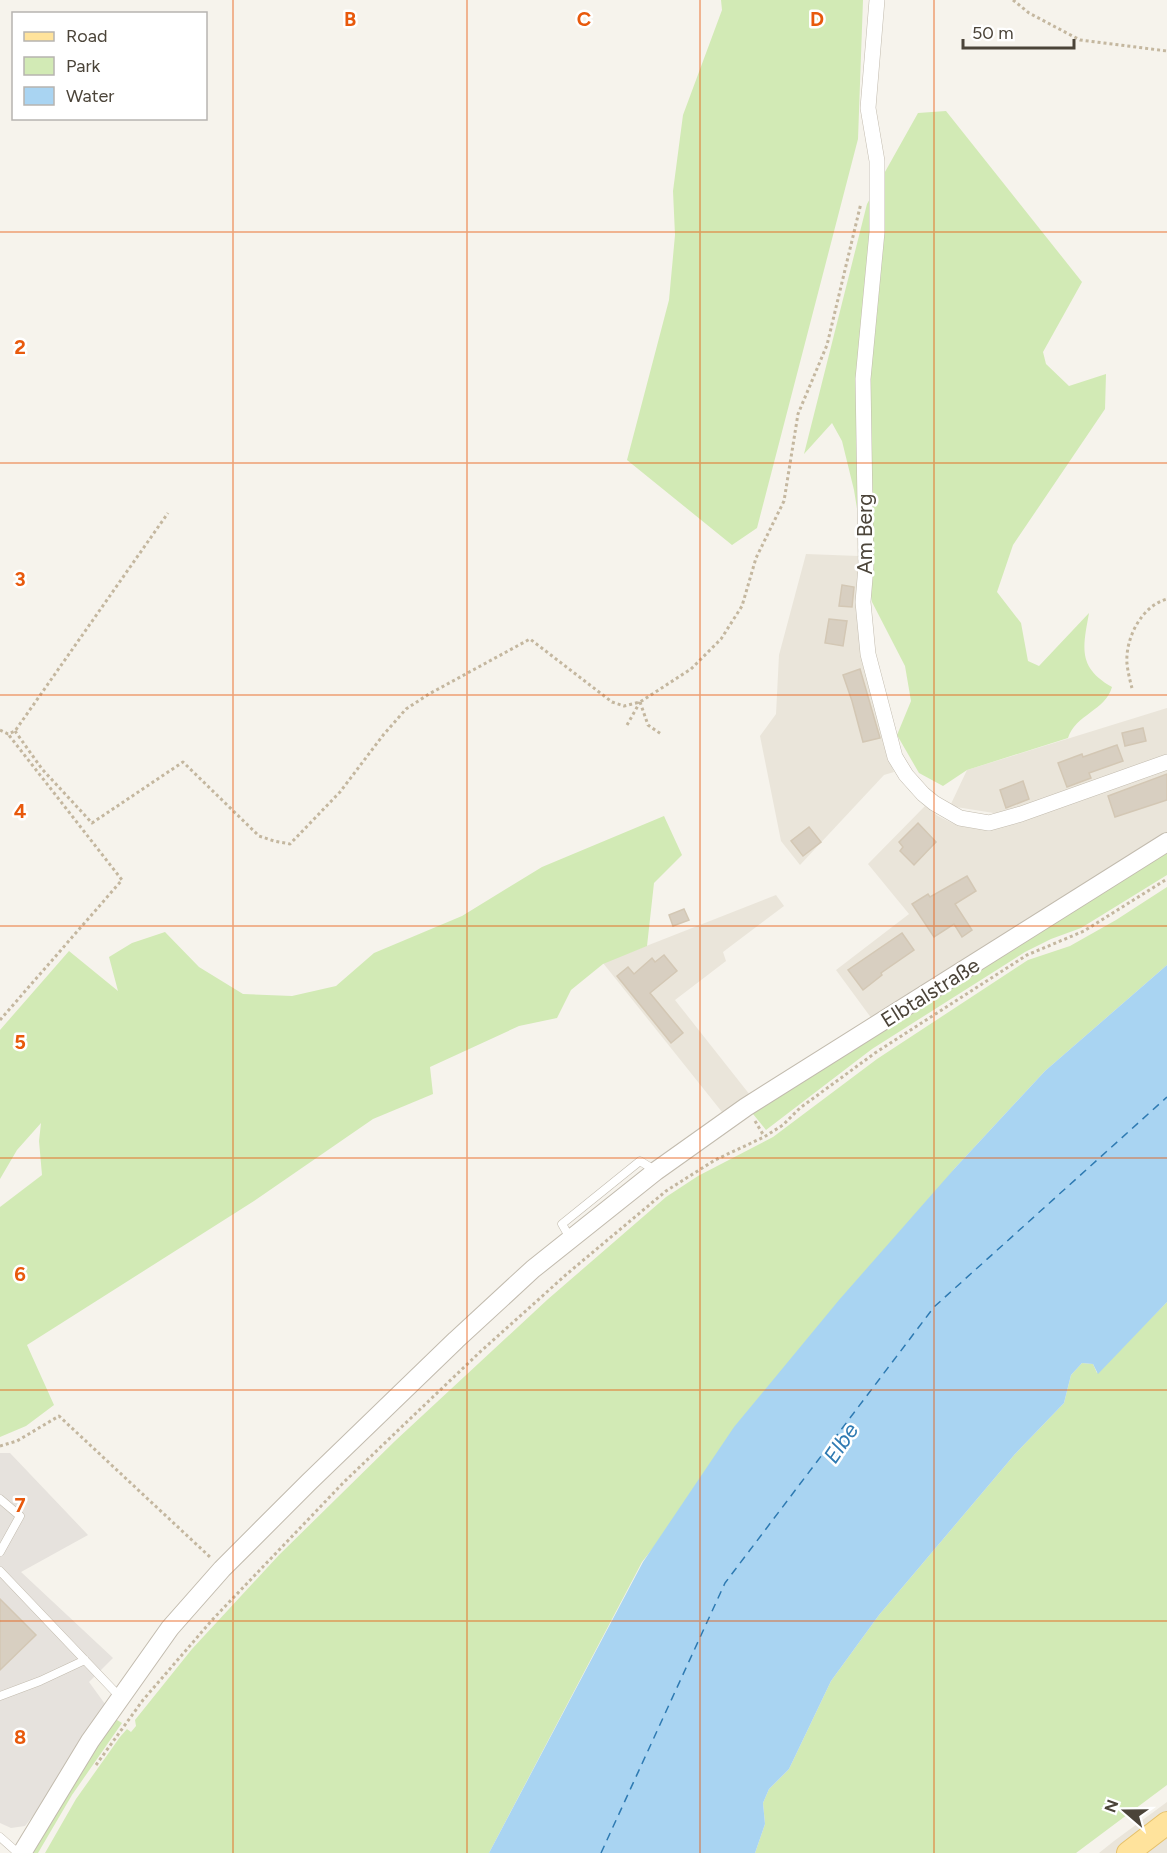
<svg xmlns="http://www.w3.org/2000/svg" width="1167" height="1853" font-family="Figtree,sans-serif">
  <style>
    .residential { fill: #eae5da }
    .industrial { fill: #e6e2dd }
    .green { fill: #d2eab5 }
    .water { fill: #a9d4f2 }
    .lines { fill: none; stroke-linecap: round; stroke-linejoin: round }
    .ferry { stroke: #2e7ab2; stroke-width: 1.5; stroke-dasharray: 8 6; stroke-linecap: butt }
    .building { fill: #d8cfc1; stroke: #d3c7b4; stroke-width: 1.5 }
    .service-casing { stroke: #c2bbae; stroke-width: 9 }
    .minor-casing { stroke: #c2bbae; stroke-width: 16 }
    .tertiary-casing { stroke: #c2bbae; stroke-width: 20 }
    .primary-casing { stroke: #e6c16a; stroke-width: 24 }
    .path { stroke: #c4b79f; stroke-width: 3; stroke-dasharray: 3 3; stroke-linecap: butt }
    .service { stroke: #fff; stroke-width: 8 }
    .minor { stroke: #fff; stroke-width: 15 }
    .tertiary { stroke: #fff; stroke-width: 18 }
    .primary { stroke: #ffe39c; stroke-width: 22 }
    .grid { fill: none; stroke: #e8590c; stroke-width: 1.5; stroke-opacity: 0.55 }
    .labels { text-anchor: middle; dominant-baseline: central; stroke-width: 5; stroke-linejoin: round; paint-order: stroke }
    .street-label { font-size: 21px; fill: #4b4439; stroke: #fff }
    .water-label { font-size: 22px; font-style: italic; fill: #2e7ab2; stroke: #fff }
    .grid-label { font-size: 20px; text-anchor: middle; font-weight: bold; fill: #e8590c; stroke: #fff; stroke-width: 5; stroke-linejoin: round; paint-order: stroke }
  </style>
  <rect width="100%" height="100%" fill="#f6f3ec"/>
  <path class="residential" d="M 806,554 L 859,556 L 858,629 L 868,678 L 888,757 L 894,772 L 884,775 L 800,865 L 781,841 L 760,736 L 776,714 L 779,655 Z
    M 1167,708 L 1167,758 L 1006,815 L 950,806 L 967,770 Z
    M 1167,767 L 1167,835 L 872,1019 L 836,970 L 909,914 L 868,864 L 925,806 L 938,816 L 954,824 L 970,828 L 987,829 Z
    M 776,895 L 784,906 L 723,952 L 726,961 L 675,1000 L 750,1095 L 722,1112 L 603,963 Z
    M 1167,1802 L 1167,1853 L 1099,1853 L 1114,1841 Z"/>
  <path class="industrial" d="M 0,1453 L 10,1453 L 88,1535 L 21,1572 L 113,1658 L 89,1682 L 105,1704 L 36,1812 L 25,1826 L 11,1828 L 0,1823 Z"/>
  <path class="green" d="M 721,0 L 863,0 L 858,139 L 757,528 L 732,545 L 627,460 L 669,300 L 675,235 L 673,191 L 683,115 L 722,10 Z
    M 946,111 L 1082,282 L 1043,352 L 1046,364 L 1069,386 L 1106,374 L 1105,409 L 1013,545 L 997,592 L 1021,623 L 1028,661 L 1039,666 L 1089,613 C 1083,647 1077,667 1112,687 C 1106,710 1075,715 1068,738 L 967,770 L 943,786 L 919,773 L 897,735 L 911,701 L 905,666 L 872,602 L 854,490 L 842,441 L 832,423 L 804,454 L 867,204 L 918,113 Z
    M 664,816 L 682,855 L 654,883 L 647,946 L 603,964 L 571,990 L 557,1018 L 519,1026 L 430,1067 L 433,1094 L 373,1119 L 254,1201 L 27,1345 L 54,1405 L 26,1426 L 0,1437 L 0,1207 L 42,1175 L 39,1141 L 41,1123 L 17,1150 L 0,1179 L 0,1030 L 69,951 L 118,991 L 109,957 L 132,943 L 165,932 L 199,967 L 243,994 L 292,996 L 336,986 L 374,953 L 462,916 L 542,867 Z
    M 1167,850 L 1167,875 L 1081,928 L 1051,939 L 1025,952 L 872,1049 L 766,1130 L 753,1114 L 752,1110 Z
    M 1167,887 L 1167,965 L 1045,1071 L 955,1168 L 642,1562 L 489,1853 L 45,1853 L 76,1799 L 120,1737 L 127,1729 L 131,1732 L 136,1726 L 135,1720 L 192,1649 L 279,1555 L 395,1441 L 547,1300 L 666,1197 L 698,1176 L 773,1137 L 877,1059 L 1028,960 L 1070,946 L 1116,920 Z
    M 1167,1302 L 1167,1785 L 1076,1853 L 755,1853 L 765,1824 L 763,1803 L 769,1789 L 789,1769 L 831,1681 L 879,1615 L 1015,1454 L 1064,1403 L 1071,1375 L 1082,1363 L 1093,1364 L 1097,1373 Z
    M 117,1720 L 122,1723 L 72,1795 L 38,1853 L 28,1853 L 110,1721 Z"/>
  <path class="water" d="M 1167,965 L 1167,1302 L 1098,1374 L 1093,1364 L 1082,1363 L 1071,1375 L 1064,1403 L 1015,1454 L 879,1615 L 831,1681 L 789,1769 L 769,1789 L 763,1803 L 765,1824 L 755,1853 L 489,1853 L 643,1562 L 734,1427 L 839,1300 L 955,1168 L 1045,1071 Z"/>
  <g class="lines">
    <path class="ferry" d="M 601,1853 L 725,1583 L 934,1307 L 1167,1097"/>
  </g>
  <path class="building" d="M 842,585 L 854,587 L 852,607 L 839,606 Z
    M 829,619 L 847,621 L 843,646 L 825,643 Z
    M 860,669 L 880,738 L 863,742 L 852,701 L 843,675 Z
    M 1143,728 L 1146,741 L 1125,746 L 1122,733 Z
    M 1117,745 L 1123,761 L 1089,773 L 1091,778 L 1067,787 L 1058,763 L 1082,754 L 1083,757 Z
    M 1167,774 L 1167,800 L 1115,817 L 1108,796 Z
    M 1023,781 L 1029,799 L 1006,808 L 1000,790 Z
    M 918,823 L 936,842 L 914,865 L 900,851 L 903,847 L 899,842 Z
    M 809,827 L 821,842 L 803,856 L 791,841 Z
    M 967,876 L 976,891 L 955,904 L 972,930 L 962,937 L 954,924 L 934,937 L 912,904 L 928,894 L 930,897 Z
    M 684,909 L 689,920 L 673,926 L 669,915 Z
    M 902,933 L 914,950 L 881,973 L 882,975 L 863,990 L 848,970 Z
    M 664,955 L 677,971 L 650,993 L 683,1033 L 671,1043 L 617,976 L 628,967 L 634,974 L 652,958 L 655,962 Z
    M 0,1599 L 36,1635 L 0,1670 Z"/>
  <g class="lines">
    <defs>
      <path id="service" d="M 570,1238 L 562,1224 L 640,1161 L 656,1171
        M 0,1499 L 20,1516 L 0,1552
        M 0,1571 L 120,1697
        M 0,1696 L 40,1681 L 85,1660
        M 0,1837 L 18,1853"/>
      <path id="minor" d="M 877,0 L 868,108 L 877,161 L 877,232 L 863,379 L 866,566 L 863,602 L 868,654 L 895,757 L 906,775 L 923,794 L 934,803 L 960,818 L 989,823 L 1021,814 L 1167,762"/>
      <path id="tertiary" d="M 22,1853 L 90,1741 L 170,1628 L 222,1569 L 309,1482 L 456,1340 L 533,1269 L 656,1171 L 746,1107 L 1167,842"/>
      <path id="primary" d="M 1128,1853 L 1167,1823"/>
    </defs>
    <use href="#service" class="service-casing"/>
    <use href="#minor" class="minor-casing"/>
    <use href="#tertiary" class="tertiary-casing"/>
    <use href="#primary" class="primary-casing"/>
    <path class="path" d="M 1013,0 L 1029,13 L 1080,40 L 1167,51
      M 1132,688 C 1130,681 1128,672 1127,664 C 1125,639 1141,606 1167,599
      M 640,702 L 648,725 L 661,734
      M 627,725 L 640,702
      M 0,730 L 8,734 L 15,731 L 168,513
      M 15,731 L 42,769 L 92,823 L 183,762 L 259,836 L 274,841 L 290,844 L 340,792 L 384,734 L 406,709 L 429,694 L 530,639 L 612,702 L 624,706 L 640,702 L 691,669 L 721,639 L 742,606 L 756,558 L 784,501 L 798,414 L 827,345 L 861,203
      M 0,1020 L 122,880 L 8,734
      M 755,1121 L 764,1136
      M 0,1446 L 17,1441 L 59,1416 L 210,1557
      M 96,1765 L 143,1700 L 213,1619 L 344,1482 L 481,1351 L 568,1273 L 666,1191 L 715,1160 L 764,1137 L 783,1125 L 800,1108 L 875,1053 L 1027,955 L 1084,931 L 1167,879"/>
    <use href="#service" class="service"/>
    <use href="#minor" class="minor"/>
    <use href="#tertiary" class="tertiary"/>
    <use href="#primary" class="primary"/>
  </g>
  <path class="grid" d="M 233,0 L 233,1853M 467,0 L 467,1853M 700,0 L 700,1853M 934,0 L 934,1853M 0,232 L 1167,232M 0,463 L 1167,463M 0,695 L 1167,695M 0,926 L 1167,926M 0,1158 L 1167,1158M 0,1390 L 1167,1390M 0,1621 L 1167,1621"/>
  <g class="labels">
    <g class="street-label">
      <text transform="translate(864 534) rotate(-90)">Am Berg</text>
      <text transform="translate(930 992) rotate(-32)">Elbtalstraße</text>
    </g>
    <g class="water-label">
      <text transform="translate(841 1443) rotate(-56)">Elbe</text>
    </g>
  </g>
  <g class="grid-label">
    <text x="350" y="26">B</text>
    <text x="584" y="26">C</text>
    <text x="817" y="26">D</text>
    <text x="20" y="354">2</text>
    <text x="20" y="586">3</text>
    <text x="20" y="818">4</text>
    <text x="20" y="1049">5</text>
    <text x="20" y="1281">6</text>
    <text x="20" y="1512">7</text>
    <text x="20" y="1744">8</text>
  </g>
  <rect x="12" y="12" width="195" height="108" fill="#ffffff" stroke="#b7b4b0" stroke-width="1.5"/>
  <rect x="24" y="32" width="30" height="9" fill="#ffe39c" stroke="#b7b4b0" stroke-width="1.5"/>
  <text x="66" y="42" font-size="18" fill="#4b4439">Road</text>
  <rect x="24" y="57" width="30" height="18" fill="#d2eab5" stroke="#b7b4b0" stroke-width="1.5"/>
  <text x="66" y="72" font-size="18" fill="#4b4439">Park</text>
  <rect x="24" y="87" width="30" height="18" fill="#a9d4f2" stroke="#b7b4b0" stroke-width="1.5"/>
  <text x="66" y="102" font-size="18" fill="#4b4439">Water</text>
  <g transform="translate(1125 1811) rotate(290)" stroke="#ffffff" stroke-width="4.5" paint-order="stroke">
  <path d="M0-4.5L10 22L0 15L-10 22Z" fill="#4b4439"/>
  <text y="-9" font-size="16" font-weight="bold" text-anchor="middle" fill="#4b4439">N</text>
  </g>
  <path d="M963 39v9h111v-9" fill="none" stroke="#4b4439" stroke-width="3"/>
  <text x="972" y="39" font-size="18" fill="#4b4439" stroke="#ffffff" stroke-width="4.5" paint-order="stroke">50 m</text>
</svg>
